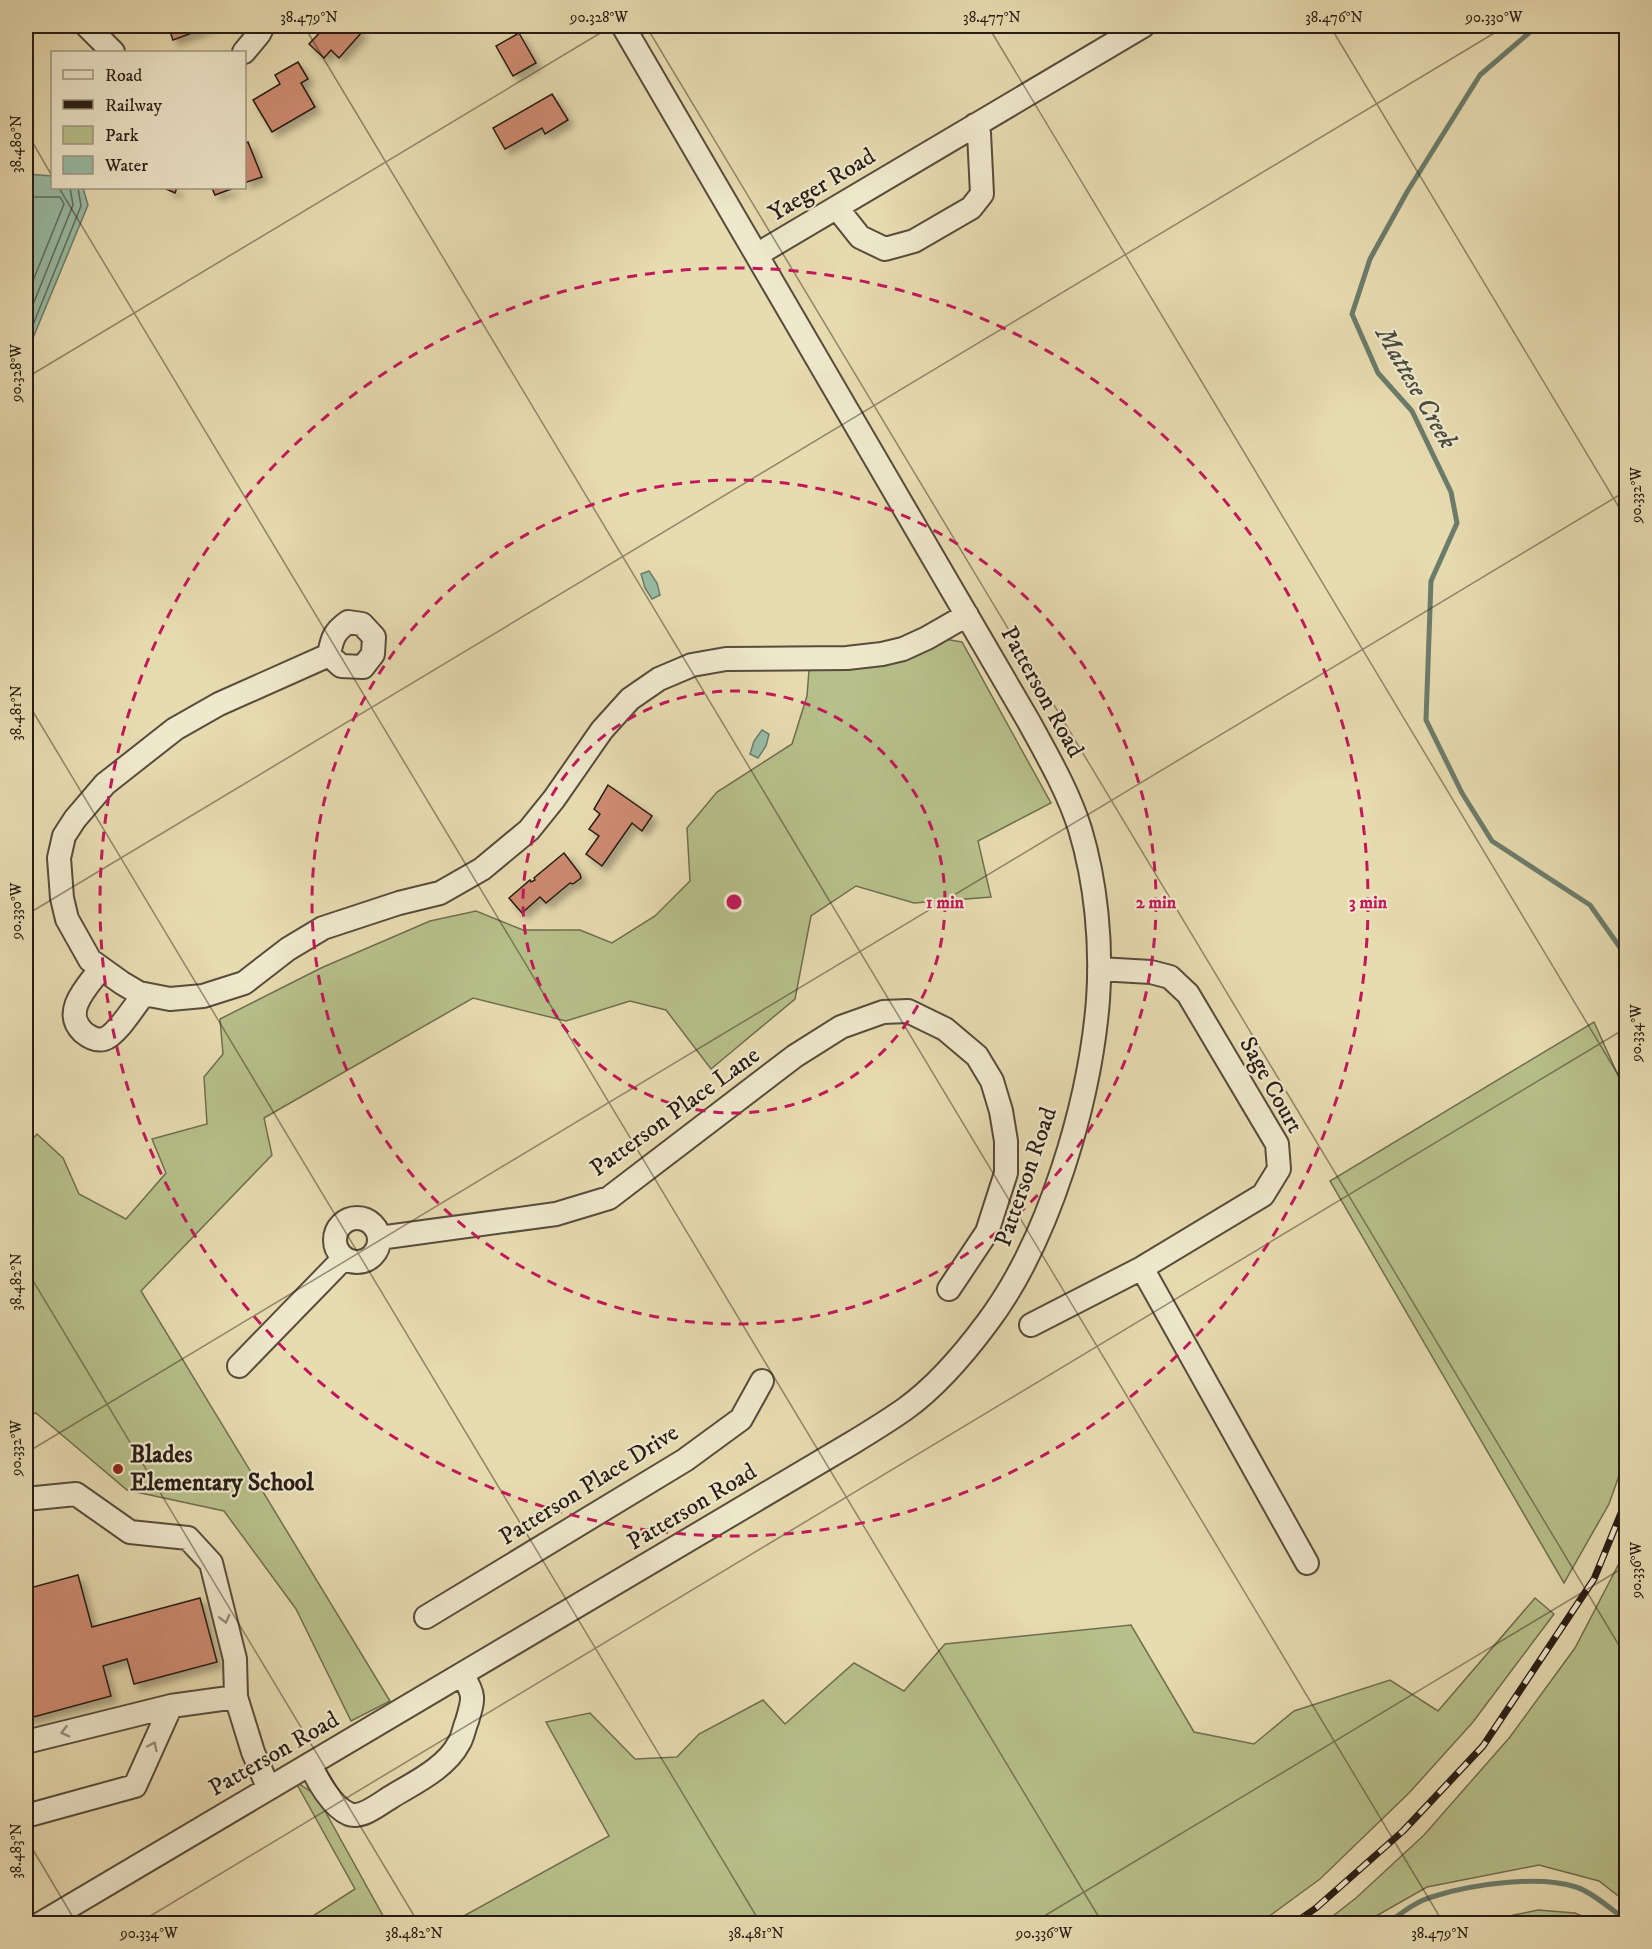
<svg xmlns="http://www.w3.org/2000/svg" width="1652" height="1949" font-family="'IM FELL DW Pica',serif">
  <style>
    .green { fill: #b7c08a; stroke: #6f6e50; stroke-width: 1.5 }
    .water { fill: #98bca5; stroke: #6b7c6b; stroke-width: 1.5 }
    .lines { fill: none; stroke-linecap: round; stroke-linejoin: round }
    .shore { stroke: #606c5d; stroke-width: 1.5 }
    .stream { stroke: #6b7c6b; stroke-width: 5 }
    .building { fill: #ce8b71; stroke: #271c15; stroke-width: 1.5; filter: url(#shadow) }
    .minor-casing { stroke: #574c3c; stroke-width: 26 }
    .minor { stroke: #efe8cc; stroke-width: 22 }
    .rail-casing { stroke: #271c15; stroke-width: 7 }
    .rail { stroke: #efe8cc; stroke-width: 4.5; stroke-dasharray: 14; stroke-linecap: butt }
    .oneway { stroke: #958c7a }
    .ticks { fill: none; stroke: #271c15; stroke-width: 1.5; stroke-opacity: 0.45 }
    .ring { fill: none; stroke: #c2185b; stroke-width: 3; stroke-dasharray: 10 8 }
    .poi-dot { fill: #8f2418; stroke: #efe8cc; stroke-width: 2 }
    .labels { text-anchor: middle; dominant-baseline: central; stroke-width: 4.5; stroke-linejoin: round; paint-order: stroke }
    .street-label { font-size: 24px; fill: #271c15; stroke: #efe8cc }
    .poi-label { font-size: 24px; font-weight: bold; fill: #271c15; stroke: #efe8cc; text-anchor: start }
    .water-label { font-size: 26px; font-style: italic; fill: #494c40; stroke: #efe8cc }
    .centre { fill: #c2185b; stroke: #efe8cc; stroke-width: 3 }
    .ring-label { font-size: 18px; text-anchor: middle; font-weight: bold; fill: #c2185b; stroke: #efe8cc; stroke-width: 4.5; stroke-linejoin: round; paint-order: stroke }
    .neatline { fill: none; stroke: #271c15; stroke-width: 2 }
    .ticks-label { font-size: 15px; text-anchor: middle; fill: #271c15 }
  </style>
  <defs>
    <filter id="shadow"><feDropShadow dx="5.5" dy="5.5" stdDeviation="3" flood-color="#0004"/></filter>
  </defs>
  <rect width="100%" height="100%" fill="#e7dbb0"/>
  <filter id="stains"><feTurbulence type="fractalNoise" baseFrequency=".00333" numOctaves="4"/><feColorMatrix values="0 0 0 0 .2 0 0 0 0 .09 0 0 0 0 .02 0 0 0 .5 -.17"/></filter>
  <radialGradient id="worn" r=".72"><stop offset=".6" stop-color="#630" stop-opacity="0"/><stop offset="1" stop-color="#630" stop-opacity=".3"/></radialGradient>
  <path class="green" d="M 944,639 L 962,642 L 1051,803 L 978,841 L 991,897 L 914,903 L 856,886 L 811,916 L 795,999 L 711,1069 L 666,1010 L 630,1001 L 566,1021 L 473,998 L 264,1118 L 272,1155 L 141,1291 L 390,1701 L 351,1721 L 296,1609 L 224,1511 L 127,1490 L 36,1413 L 26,1416 L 26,1146 L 37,1134 L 63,1158 L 79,1194 L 126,1219 L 166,1173 L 152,1139 L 207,1124 L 204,1077 L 223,1054 L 220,1019 L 321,968 L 430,921 L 476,911 L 523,930 L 580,930 L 612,943 L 655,916 L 690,881 L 687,828 L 717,792 L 792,744 L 807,696 L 809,670 L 889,664 Z
    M 1594,1022 L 1626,1093 L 1626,1456 L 1609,1504 L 1564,1583 L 1330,1181 Z
    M 1626,1550 L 1626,1902 L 1599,1881 L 1539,1865 L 1427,1887 L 1364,1923 L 1324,1923 L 1356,1898 L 1424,1835 L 1510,1737 L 1575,1648 Z
    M 1535,1598 L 1554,1614 L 1473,1722 L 1409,1793 L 1320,1879 L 1260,1923 L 451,1923 L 609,1836 L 546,1722 L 590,1713 L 635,1759 L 677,1757 L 699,1734 L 763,1700 L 785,1724 L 854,1663 L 904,1691 L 945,1644 L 1131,1625 L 1194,1732 L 1254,1744 L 1294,1711 L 1390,1680 L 1438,1711 Z
    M 295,1781 L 316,1795 L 387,1923 L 302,1923 L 355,1889 Z
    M 1538,1910 L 1575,1913 L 1598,1923 L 1476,1923 Z"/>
  <path class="water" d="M 26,174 L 52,176 L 52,188 L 83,188 L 88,205 L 28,350 L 26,351 Z
    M 649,571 L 657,583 L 660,595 L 652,599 L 645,588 L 641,574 Z
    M 762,730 L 769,734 L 766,746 L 758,758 L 750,754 L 754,741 Z"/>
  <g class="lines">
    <path class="shore" d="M 26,197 L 60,197 L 64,204 L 26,298
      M 26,322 L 73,205 L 70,188
      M 26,342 L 81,206 L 78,188"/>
    <path class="stream" d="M 1537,26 L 1480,75 L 1407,192 L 1370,259 L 1352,314 L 1378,373 L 1412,411 L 1451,492 L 1457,523 L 1431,581 L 1426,720 L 1462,793 L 1492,841 L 1590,905 L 1626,956
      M 1387,1924 C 1401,1913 1418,1900 1435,1896 C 1473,1884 1539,1875 1576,1887 C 1592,1892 1612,1910 1626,1920"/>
  </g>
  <path class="building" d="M 168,26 L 211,26 L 173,40 Z
    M 326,26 L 356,26 L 362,32 L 339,58 L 331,50 L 324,58 L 309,44 Z
    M 519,33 L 536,63 L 513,76 L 496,46 Z
    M 298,62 L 308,79 L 301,83 L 315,107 L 272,132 L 253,100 L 280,84 L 275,75 Z
    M 552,94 L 568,120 L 545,134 L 542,128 L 505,149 L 493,128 Z
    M 248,142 L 262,177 L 244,183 L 244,144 Z
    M 164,188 L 177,188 L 175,193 Z
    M 212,188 L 234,188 L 215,195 Z
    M 608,785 L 652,816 L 642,831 L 632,823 L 602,866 L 586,854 L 599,836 L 589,829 L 600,814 L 594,809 Z
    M 564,853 L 580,874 L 581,878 L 573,884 L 570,883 L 546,903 L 540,897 L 522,913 L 509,898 L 530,880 L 531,882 L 535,880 L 534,878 Z
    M 78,1575 L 92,1627 L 200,1598 L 217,1662 L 134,1684 L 127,1659 L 103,1666 L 111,1696 L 26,1719 L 26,1589 Z"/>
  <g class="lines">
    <defs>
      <path id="minor" d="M 87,26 L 113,52
        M 244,52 L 259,34 L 263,26
        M 837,208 L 860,237 L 885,249 L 914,241 L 971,208 L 982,194 L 979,133 L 975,125
        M 758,254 L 1143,26
        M 329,655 C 332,638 334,632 348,622 L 362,624 L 374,637 L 373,654 L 363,667 L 341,666 L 329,655 L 219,704 L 175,729 L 105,784 L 75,819 L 64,836 L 59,858 L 62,898 L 67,919 L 90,960 L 122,983 L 139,993 L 170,999 L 203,996 L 244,983 L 288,949 L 323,928 L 399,903 L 440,893 L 482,869 L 529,830 L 554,799 L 602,730 L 630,699 L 659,679 L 692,665 L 726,659 L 847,658 L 882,654 L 903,649 L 927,638 L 967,615
        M 101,968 C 88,986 61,1011 83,1032 C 89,1037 96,1041 104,1039 C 117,1035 135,1005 144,994
        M335 1240a22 22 0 1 1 44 0a22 22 0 1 1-44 0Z
        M 379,1238 L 556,1214 L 609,1198 L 795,1056 L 841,1027 L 883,1012 L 908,1011 L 945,1029 L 977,1056 L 992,1081 L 1001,1111 L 1006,1141 L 1006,1173 L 987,1232 L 949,1289
        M 1142,1268 L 1307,1563
        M 1031,1325 L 1142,1268 L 1263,1195 L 1279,1169 L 1277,1144 L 1188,994 L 1170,977 L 1151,972 L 1099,969
        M 239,1366 L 344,1258
        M 26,1499 L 76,1494 L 130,1532 L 188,1538 L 211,1563 L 235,1659 L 236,1697
        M 426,1617 L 685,1460 L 741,1419 L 762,1381
        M 26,1742 L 171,1706 L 236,1697 L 253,1752 L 268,1787
        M 310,1764 C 317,1780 332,1807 349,1814 C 362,1819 381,1803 391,1797 C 414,1783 446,1768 459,1743 C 463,1737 464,1728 467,1721 C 474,1698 475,1695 462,1674
        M 26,1816 L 135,1786 L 171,1706
        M 40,1924 L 852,1443 C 870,1432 888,1421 905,1409 C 937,1386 964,1354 987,1323 C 1049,1241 1090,1102 1098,1000 C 1102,944 1096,882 1080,829 C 1068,791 1048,757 1029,722 L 623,26"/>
    </defs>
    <use href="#minor" class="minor-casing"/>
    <use href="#minor" class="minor"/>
    <defs>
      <path id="rail" d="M 1293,1924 L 1316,1908 L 1403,1831 L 1483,1746 L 1594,1579 L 1626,1501"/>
    </defs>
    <use href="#rail" class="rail-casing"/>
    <use href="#rail" class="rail"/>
  </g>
  <defs><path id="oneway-chevron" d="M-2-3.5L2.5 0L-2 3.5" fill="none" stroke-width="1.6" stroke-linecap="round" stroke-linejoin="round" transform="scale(1.5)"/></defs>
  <g class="oneway">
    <use href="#oneway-chevron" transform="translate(225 1619) rotate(76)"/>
    <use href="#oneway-chevron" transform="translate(65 1732) rotate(165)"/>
    <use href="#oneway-chevron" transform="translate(153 1746) rotate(-65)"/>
  </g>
  <path class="ticks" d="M 304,26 L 1444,1924M 646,26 L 1626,1657M 988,26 L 1626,1088M 1330,26 L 1626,519M 26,131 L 52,176M 59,188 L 1103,1924M 26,378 L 612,26M 26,700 L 761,1924M 26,915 L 1506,26M 26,1269 L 419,1924M 26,1453 L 1626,491M 26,1838 L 77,1924M 137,1924 L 1626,1028M 1031,1924 L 1626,1566"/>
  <g class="ring">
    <circle cx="734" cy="902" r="211"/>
    <circle cx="734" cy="902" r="422"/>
    <circle cx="734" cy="902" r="634"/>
  </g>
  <circle class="poi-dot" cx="118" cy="1469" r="6"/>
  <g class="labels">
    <g class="street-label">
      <text transform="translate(822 185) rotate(-31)">Yaeger Road</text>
      <text transform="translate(1042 692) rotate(61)">Patterson Road</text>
      <text transform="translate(1271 1085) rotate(61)">Sage Court</text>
      <text transform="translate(675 1112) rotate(-36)">Patterson Place Lane</text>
      <text transform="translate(1026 1177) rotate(-71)">Patterson Road</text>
      <text transform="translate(589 1485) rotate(-32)">Patterson Place Drive</text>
      <text transform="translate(692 1507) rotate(-31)">Patterson Road</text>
      <text transform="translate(274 1754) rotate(-30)">Patterson Road</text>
    </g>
    <g class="poi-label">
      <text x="130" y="1455">Blades<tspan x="130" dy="28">Elementary School</tspan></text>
    </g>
    <g class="water-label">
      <text transform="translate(1416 388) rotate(60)">Mattese Creek</text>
    </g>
  </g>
  <circle cx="734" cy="902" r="9" class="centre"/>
  <g class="ring-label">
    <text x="945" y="908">1 min</text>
    <text x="1156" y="908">2 min</text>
    <text x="1368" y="908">3 min</text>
  </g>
  <rect width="1652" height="1949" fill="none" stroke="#e7dbb0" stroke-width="66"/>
  <rect x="51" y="51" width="195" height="138" fill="#efe8cc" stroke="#9f9683" stroke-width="1.5"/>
  <rect x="63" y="70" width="30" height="9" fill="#efe8cc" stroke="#9f9683" stroke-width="1.5"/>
  <text x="105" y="81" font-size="18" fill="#271c15">Road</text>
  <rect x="63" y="100" width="30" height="9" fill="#271c15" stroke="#9f9683" stroke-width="1.5"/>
  <text x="105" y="111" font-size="18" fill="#271c15">Railway</text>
  <rect x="63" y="126" width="30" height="18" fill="#b7c08a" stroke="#9f9683" stroke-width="1.5"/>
  <text x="105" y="141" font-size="18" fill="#271c15">Park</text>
  <rect x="63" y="156" width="30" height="18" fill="#98bca5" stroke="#9f9683" stroke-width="1.5"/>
  <text x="105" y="171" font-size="18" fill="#271c15">Water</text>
  <rect x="33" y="33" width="1586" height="1883" class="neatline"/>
  <g class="ticks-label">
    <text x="309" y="22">38.479°N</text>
    <text x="599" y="22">90.328°W</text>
    <text x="992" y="22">38.477°N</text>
    <text x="1334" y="22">38.476°N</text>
    <text x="1494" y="22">90.330°W</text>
    <text transform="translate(16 144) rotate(-90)" y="5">38.480°N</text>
    <text transform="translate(16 373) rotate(-90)" y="5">90.328°W</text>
    <text transform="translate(1636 495) rotate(-90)" y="5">90.332°W</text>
    <text transform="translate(16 713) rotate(-90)" y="5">38.481°N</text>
    <text transform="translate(16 911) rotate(-90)" y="5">90.330°W</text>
    <text transform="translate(1636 1033) rotate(-90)" y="5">90.334°W</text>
    <text transform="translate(16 1282) rotate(-90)" y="5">38.482°N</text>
    <text transform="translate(16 1448) rotate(-90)" y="5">90.332°W</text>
    <text transform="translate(1636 1570) rotate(-90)" y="5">90.336°W</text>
    <text transform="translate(16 1851) rotate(-90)" y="5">38.483°N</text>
    <text x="149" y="1938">90.334°W</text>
    <text x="414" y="1938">38.482°N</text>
    <text x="756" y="1938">38.481°N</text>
    <text x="1044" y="1938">90.336°W</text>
    <text x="1440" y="1938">38.479°N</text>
  </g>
  <rect width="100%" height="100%" filter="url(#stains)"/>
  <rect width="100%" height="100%" fill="url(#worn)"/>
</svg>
